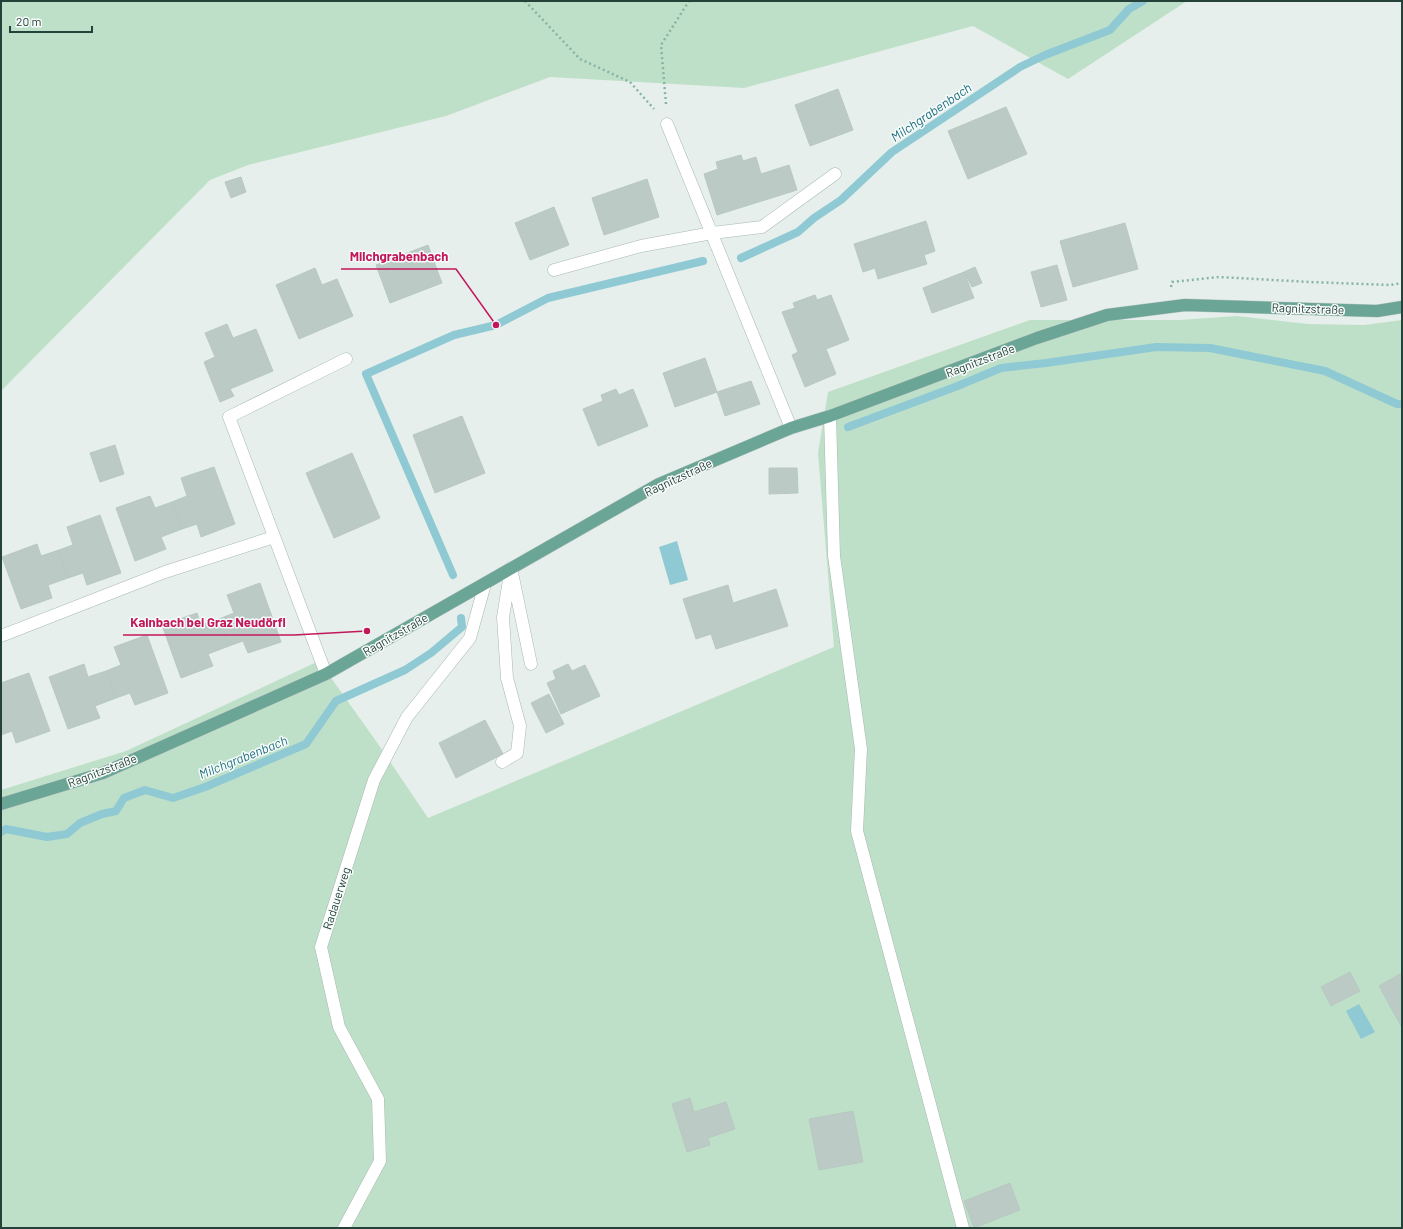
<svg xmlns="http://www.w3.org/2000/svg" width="1403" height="1229" font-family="Barlow,sans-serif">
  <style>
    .green { fill: #bfe0c8 }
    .water { fill: #8ec9d4 }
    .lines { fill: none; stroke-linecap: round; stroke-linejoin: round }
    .stream { stroke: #8ec9d4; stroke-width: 8 }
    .building { fill: #bbcac4; stroke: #b8c9c2 }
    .minor-casing { stroke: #a8b8b2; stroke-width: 13 }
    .major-casing { stroke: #c2cac8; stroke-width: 13 }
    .path { stroke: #86b3a5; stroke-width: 2.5; stroke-dasharray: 2 3; stroke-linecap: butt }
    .minor { stroke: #fff; stroke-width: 12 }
    .major { stroke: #6aa596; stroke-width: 12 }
    .labels { text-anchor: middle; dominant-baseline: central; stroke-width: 3; stroke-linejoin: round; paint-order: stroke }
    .street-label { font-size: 12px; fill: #24423a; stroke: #f7fbf9 }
    .water-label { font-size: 13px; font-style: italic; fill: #1c6f80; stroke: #f7fbf9 }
    .leader { fill: none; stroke: #c2185b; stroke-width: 1.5 }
    .callout-dot { fill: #c2185b; stroke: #f7fbf9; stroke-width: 1.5 }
    .callout-label { font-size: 13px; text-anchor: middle; font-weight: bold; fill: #c2185b; stroke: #f7fbf9; stroke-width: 3; stroke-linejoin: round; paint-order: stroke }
  </style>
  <rect width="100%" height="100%" fill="#e6efeb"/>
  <path class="green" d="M 1,1 L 1187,1 L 1068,79 L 973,26 L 744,88 L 550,77 L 446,116 L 248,165 L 210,180 L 1,391 Z
    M 1237,316 L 1308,324 L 1364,325 L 1402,320 L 1402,1228 L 1,1228 L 1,790 L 126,751 L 319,661 L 376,741 L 428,818 L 834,647 L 818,453 L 828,392 L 1030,320 L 1179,320 Z"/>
  <path class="water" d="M 677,541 L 688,580 L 670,585 L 659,547 Z
    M 1359,1004 L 1375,1032 L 1361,1039 L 1346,1011 Z"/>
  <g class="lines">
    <path class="stream" d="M 741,258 L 798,232 L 814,218 L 841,200 L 892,152 L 1020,67 L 1045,55 L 1110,30 L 1129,9 L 1143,1
      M 848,427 L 955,387 L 1001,368 L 1046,363 L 1156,347 L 1210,348 L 1325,371 L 1397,404 L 1402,404
      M 453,575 L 366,374 L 454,335 L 496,325 L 548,298 L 703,261
      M 1,832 L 6,829 L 47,837 L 67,834 L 80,823 L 102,814 L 116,811 L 124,798 L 145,790 L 173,798 L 205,787 L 306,744 L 336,701 L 405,670 L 431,653 L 462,627 L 461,618"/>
  </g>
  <path class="building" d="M 838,89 L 853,130 L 810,146 L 795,105 Z
    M 1006,107 L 1027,154 L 968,179 L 948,131 Z
    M 741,155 L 743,161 L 756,157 L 761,174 L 789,165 L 797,190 L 717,215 L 704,174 L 718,169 L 716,162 Z
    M 241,177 L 246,192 L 231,198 L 225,182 Z
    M 647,179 L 659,217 L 604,235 L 592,198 Z
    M 554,207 L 569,245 L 530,260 L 515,223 Z
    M 926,221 L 935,251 L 924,255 L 927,264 L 878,279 L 875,268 L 863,272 L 854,244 Z
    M 1125,223 L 1138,269 L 1073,287 L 1060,241 Z
    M 428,245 L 442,283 L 390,303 L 376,265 Z
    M 1057,265 L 1067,300 L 1041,307 L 1031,272 Z
    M 975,267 L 982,283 L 972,287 L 964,272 Z
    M 315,268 L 322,285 L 337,279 L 353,316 L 299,339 L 276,285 Z
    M 964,272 L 974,298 L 932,313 L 923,288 Z
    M 815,295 L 817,300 L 831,295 L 849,340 L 826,349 L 836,374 L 805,387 L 792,355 L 798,352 L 782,312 L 795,308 L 793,303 Z
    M 227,324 L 233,338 L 256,329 L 273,371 L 230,389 L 234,396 L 220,402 L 204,362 L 215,357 L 205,333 Z
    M 705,358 L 717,392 L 675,407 L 663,373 Z
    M 751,381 L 760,404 L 725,416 L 717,392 Z
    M 616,389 L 619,395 L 633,389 L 648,426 L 598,446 L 583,409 L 603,401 L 601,395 Z
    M 462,416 L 485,473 L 435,493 L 413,435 Z
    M 115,445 L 124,474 L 100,482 L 90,453 Z
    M 352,453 L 380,518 L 334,538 L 306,473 Z
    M 214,467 L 235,524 L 201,537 L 197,524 L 182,529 L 172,502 L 187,496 L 181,478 Z
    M 769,468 L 797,468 L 798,493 L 769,494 Z
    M 150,496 L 155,508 L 172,502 L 182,529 L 161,537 L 166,549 L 135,561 L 116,508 Z
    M 100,515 L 121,573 L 87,585 L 83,573 L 68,578 L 59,550 L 73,545 L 67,527 Z
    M 37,544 L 41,556 L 59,550 L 68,578 L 48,585 L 52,598 L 21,609 L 2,557 Z
    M 260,583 L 281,642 L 248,653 L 243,641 L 229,646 L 219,619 L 234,613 L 227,595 Z
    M 728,585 L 733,603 L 776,589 L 788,626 L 716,649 L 711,634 L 696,639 L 683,599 Z
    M 197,613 L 201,625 L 219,619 L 229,646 L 208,654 L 213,666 L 181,678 L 162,625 Z
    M 147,635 L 168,693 L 135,705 L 130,693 L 116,698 L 106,671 L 121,665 L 114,647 Z
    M 84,664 L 88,677 L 106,671 L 116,698 L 95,706 L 100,718 L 68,729 L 49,677 Z
    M 568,664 L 572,671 L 585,665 L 600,696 L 561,714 L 547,683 L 556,679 L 553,671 Z
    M 29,673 L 50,731 L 16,743 L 12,731 L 1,735 L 1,704 L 3,703 L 1,699 L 1,683 Z
    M 549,694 L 564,724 L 546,733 L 531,703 Z
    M 485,720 L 503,754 L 456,778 L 439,743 Z
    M 1350,972 L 1360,991 L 1331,1006 L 1321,987 Z
    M 1402,973 L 1402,1028 L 1379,986 Z
    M 690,1098 L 694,1112 L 726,1102 L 735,1129 L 708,1138 L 710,1145 L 687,1152 L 672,1104 Z
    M 853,1111 L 863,1162 L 819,1170 L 809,1119 Z
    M 1010,1183 L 1020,1210 L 974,1228 L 964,1201 Z"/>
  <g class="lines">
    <defs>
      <path id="minor" d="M 667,124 L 791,428
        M 554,270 L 641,246 L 712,233 L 762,227 L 835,174
        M 830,416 L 834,556 L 861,749 L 857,831 L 963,1228
        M 1,636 L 165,572 L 274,537
        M 326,674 L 229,417 L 346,359
        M 502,762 L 517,753 L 520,726 L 507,678 L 503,617 L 511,568 L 531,664
        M 344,1228 L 380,1161 L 378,1099 L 339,1027 L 321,947 L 374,780 L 407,717 L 470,638 L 485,584"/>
      <path id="major" d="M 1,804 L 103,773 L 326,674 L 659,484 L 791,428 L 830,416 L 1037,338 L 1107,315 L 1185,305 L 1377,311 L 1402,307"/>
    </defs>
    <use href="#minor" class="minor-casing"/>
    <use href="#major" class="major-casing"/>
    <path class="path" d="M 525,1 L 580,59 L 630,82 L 654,109
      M 666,104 L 661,45 L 689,1
      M 1171,287 L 1172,282 L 1219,277 L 1310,282 L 1390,285 L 1402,283"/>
    <use href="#minor" class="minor"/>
    <use href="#major" class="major"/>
  </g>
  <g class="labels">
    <g class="street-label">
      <text transform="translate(1308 308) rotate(2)">Ragnitzstraße</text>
      <text transform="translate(980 360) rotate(-21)">Ragnitzstraße</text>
      <text transform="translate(678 477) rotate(-25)">Ragnitzstraße</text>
      <text transform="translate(395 634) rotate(-30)">Ragnitzstraße</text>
      <text transform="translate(102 770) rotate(-21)">Ragnitzstraße</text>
      <text transform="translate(336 898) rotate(-72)">Radauerweg</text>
    </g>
    <g class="water-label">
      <text transform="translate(931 112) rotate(-34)">Milchgrabenbach</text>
      <text transform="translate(243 757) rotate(-22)">Milchgrabenbach</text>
    </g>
  </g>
  <path class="leader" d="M496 325L456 269H341M367 631L294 635H123"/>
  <g class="callout-dot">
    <circle cx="496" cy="325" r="4"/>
    <circle cx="367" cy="631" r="4"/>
  </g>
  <g class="callout-label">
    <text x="399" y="261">Milchgrabenbach</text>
    <text x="208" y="627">Kainbach bei Graz Neudörfl</text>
  </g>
  <rect width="1403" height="1229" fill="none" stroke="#24423a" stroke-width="4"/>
  <path d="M10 26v6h82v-6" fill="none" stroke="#24423a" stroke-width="2"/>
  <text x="16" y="26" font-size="12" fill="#24423a" stroke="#f7fbf9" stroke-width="3" paint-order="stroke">20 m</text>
</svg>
